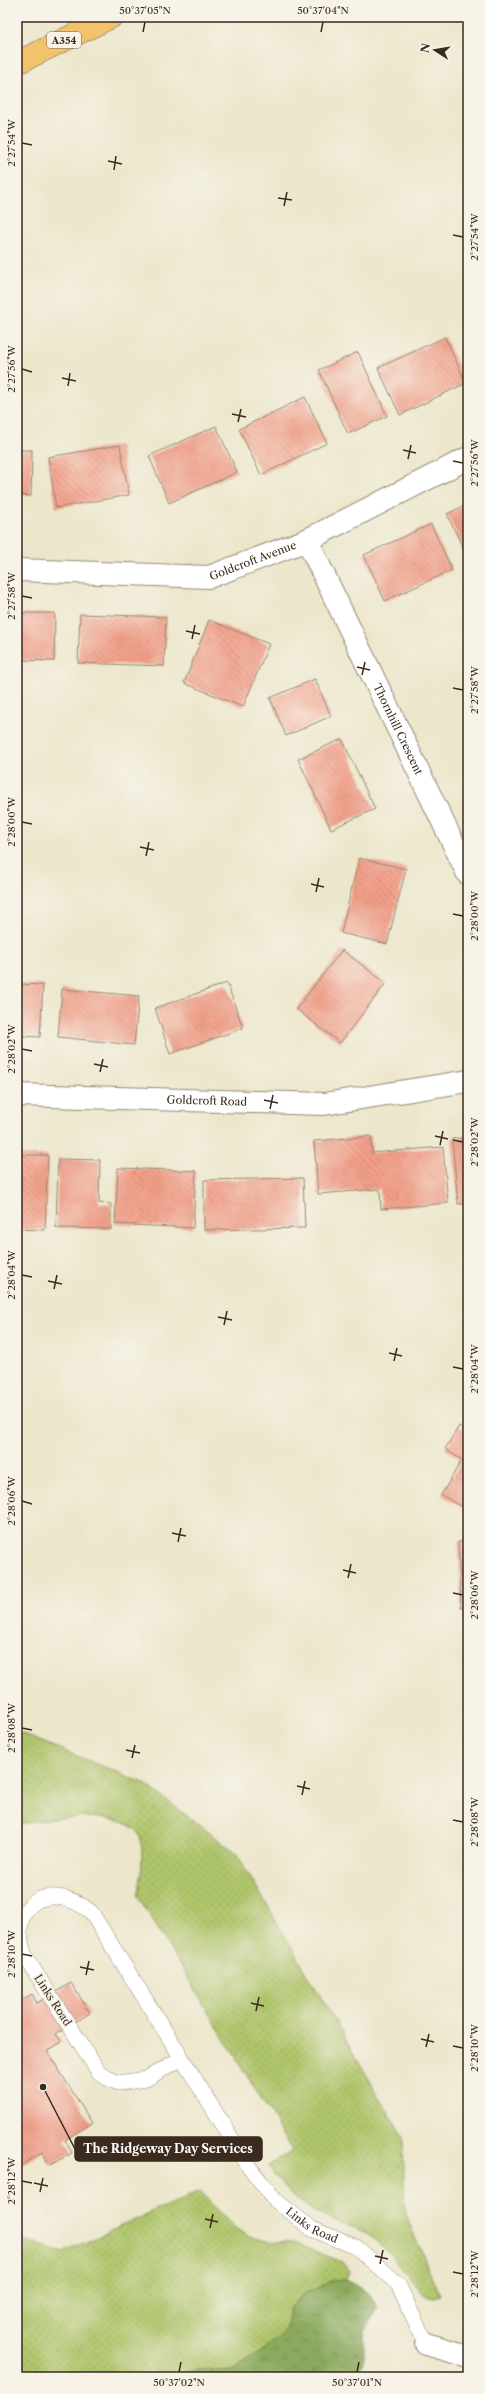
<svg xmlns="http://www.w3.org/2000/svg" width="485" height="2394" font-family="'Libre Caslon Text',serif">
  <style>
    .grass { fill: url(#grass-dots); stroke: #757844 }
    .forest { fill: url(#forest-crowns); stroke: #636a3e }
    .building { fill: url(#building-back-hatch) }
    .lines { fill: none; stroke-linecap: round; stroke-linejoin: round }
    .lane-casing { stroke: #948874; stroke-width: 16 }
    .street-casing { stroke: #948874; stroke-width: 24 }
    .highway-casing { stroke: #948874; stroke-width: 24 }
    .lane { stroke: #fff; stroke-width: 15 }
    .street { stroke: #fff; stroke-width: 22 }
    .highway { stroke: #f2c36a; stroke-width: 22 }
    .ticks { fill: none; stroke: #3b2a1e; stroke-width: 1.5 }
    .labels { text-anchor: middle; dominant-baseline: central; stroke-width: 4; stroke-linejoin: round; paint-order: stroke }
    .shield { fill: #f7f3e8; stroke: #73665b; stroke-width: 1 }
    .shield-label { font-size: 10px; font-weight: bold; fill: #3b2a1e }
    .street-label { font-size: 11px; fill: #3b2a1e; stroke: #f7f3e8 }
    .leader { fill: none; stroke: #3b2a1e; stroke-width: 1.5 }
    .callout-dot { fill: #3b2a1e; stroke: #f7f3e8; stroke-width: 1.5 }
    .callout { fill: #3b2a1e; stroke: #3b2a1e; stroke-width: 1.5 }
    .callout-label { font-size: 12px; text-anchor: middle; font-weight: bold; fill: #fff }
    .neatline { fill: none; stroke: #3b2a1e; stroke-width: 1.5 }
    .ticks-label { font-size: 10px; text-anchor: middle; fill: #3b2a1e }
  </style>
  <defs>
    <pattern id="grass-dots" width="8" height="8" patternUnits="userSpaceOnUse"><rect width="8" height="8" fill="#afc56a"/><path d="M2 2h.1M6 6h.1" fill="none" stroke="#97a95b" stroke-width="1.8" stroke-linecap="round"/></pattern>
    <pattern id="forest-crowns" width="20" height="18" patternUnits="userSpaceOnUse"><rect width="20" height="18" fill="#8baa5e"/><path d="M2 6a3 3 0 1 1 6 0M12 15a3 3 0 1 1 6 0" fill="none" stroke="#738b4d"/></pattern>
    <pattern id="building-back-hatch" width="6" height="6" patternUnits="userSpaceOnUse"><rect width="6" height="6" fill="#f39f88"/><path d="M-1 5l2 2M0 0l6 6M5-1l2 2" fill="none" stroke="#c6826f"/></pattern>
  </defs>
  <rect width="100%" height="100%" fill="#f7f3e8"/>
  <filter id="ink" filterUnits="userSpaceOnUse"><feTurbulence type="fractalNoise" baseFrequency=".025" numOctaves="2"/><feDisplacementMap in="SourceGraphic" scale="8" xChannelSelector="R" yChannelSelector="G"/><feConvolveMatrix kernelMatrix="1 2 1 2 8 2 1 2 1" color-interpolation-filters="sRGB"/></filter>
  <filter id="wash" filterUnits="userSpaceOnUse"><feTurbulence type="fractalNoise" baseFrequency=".012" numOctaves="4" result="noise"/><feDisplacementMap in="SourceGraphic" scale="16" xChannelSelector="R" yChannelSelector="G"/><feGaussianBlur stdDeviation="0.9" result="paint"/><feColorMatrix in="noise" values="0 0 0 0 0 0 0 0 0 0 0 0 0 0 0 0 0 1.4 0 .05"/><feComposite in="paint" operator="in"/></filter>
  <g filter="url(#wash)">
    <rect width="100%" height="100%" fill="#ece6cb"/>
    <path class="grass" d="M 17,1732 L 144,1783 L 237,1854 L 403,2137 L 405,2213 L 440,2296 L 433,2298 C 411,2288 394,2255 374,2238 C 361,2227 344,2226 329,2219 C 300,2206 286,2191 268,2166 L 292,2150 L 138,1896 C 141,1884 145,1843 138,1833 C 121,1808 43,1819 17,1825 Z
      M 199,2191 L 235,2227 L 249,2237 L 267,2241 L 292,2242 L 342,2262 L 349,2271 L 346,2280 L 331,2281 L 306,2292 L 290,2307 L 287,2329 L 273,2343 L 233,2371 L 195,2370 L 164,2377 L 17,2377 L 17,2252 L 24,2241 L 64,2252 Z"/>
    <path class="forest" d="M 346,2280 C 361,2287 371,2293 378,2308 L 364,2331 L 364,2357 L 358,2377 L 164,2377 L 195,2370 L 233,2371 L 273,2343 L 287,2329 L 290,2307 L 306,2292 L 331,2281 Z"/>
    <g id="blocks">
      <path class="building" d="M 445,337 L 466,383 L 400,415 L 378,368 Z
        M 358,352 L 387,416 L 348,434 L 319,370 Z
        M 305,397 L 327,443 L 261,475 L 239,429 Z
        M 216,426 L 237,472 L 169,503 L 149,456 Z
        M 120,445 L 129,495 L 56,508 L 48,457 Z
        M 17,450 L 32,450 L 31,496 L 17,495 Z
        M 468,504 L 468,559 L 447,514 Z
        M 431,524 L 452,570 L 385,601 L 364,555 Z
        M 17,613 L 55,613 L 54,661 L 17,660 Z
        M 80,614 L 166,617 L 164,666 L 78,663 Z
        M 209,620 L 269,644 L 243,707 L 184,683 Z
        M 315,679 L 331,716 L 286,736 L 270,698 Z
        M 342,739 L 375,809 L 331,829 L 298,759 Z
        M 359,858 L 406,869 L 387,944 L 341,933 Z
        M 342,950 L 386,983 L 340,1043 L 296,1009 Z
        M 227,983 L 243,1028 L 170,1054 L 155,1008 Z
        M 17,984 L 43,985 L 40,1037 L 17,1036 Z
        M 62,989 L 139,996 L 134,1045 L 58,1037 Z
        M 371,1136 L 372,1153 L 443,1147 L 448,1203 L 381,1209 L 380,1189 L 318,1194 L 314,1141 Z
        M 468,1137 L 468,1204 L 458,1204 L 452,1139 Z
        M 17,1155 L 48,1155 L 45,1230 L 17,1229 Z
        M 58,1159 L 100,1160 L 99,1203 L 111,1204 L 111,1229 L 56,1228 Z
        M 118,1168 L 196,1171 L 193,1228 L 115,1224 Z
        M 303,1178 L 305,1228 L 204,1230 L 204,1180 Z
        M 459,1426 L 468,1432 L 468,1511 L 441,1495 L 462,1460 L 445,1449 Z
        M 468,1541 L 468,1606 L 461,1607 L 458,1542 Z
        M 71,1983 L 90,2013 L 56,2034 L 62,2042 L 47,2051 L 92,2123 L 65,2140 L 72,2153 L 50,2165 L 42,2152 L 17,2168 L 17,2003 L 32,1994 L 37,2003 Z"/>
    </g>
  </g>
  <g filter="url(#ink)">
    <use href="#blocks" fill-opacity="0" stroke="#948874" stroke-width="1"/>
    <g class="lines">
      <defs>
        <g id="lane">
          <path id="s1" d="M 182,2058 L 146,2079 L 119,2083 L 107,2078 L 98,2071 L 25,1956 C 5,1903 50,1879 91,1912 L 250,2168 L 275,2200 L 312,2229 L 356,2247 L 398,2284 L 426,2344"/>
        </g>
        <g id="street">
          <path id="s2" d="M 307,540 L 468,874"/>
          <path id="s3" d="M 17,570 L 209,577 L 307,540 L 468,458"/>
          <path id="s4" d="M 17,1095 L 324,1104 L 468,1081"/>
          <path d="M 426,2344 L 468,2356"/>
        </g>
        <path id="highway" d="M 17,63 L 111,17"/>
      </defs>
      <use href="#lane" class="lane-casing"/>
      <use href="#street" class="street-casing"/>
      <use href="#highway" class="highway-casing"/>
      <use href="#lane" class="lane"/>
      <use href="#street" class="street"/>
      <use href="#highway" class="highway"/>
    </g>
  </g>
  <path class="ticks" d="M 143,32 L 145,22M 321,32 L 323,22M 22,143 L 32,145M 108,161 L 122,164M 114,170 L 116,156M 278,198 L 292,200M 284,206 L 287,192M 453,235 L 463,237M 22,369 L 32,372M 62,378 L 76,381M 68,386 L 70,373M 232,414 L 246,417M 238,422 L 241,409M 403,450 L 416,453M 408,459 L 411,445M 453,461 L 463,463M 22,596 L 32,598M 186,631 L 200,634M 192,639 L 195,625M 357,667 L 370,670M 362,675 L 365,662M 453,688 L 463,690M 22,822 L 32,824M 140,847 L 154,850M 146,856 L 149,842M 311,884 L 324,887M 316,892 L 319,878M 453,914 L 463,916M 22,1049 L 32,1051M 94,1064 L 108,1067M 100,1072 L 103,1059M 264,1100 L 278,1103M 270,1109 L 273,1095M 435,1136 L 448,1139M 453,1140 L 463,1142M 440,1145 L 443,1131M 22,1275 L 32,1277M 48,1281 L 62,1284M 54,1289 L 57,1275M 218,1317 L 232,1320M 224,1325 L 227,1311M 389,1353 L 402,1356M 394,1361 L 397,1348M 453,1367 L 463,1369M 22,1501 L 32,1504M 172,1533 L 186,1536M 178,1542 L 181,1528M 343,1570 L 356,1573M 348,1578 L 351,1564M 453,1593 L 463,1595M 22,1728 L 32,1730M 126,1750 L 140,1753M 132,1758 L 135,1745M 297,1786 L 310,1789M 302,1795 L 305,1781M 453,1820 L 463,1822M 22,1954 L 32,1956M 80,1967 L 94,1970M 86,1975 L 89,1961M 251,2003 L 264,2006M 256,2011 L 259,1997M 421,2039 L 434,2042M 453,2046 L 463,2048M 426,2047 L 429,2034M 22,2181 L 32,2183M 34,2183 L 48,2186M 40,2192 L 43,2178M 205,2219 L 218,2222M 210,2228 L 213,2214M 375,2256 L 388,2259M 380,2264 L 383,2250M 453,2272 L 463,2274M 179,2372 L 181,2362M 357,2372 L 359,2362"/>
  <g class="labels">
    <rect class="shield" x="47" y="32" width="34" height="16" rx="3"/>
    <g class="shield-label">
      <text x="64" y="40">A354</text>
    </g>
    <g class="street-label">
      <text stroke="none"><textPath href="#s3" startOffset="239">Goldcroft Avenue</textPath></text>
      <text stroke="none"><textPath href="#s2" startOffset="210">Thornhill Crescent</textPath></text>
      <text stroke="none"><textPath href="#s4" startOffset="190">Goldcroft Road</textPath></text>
      <text transform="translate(53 2000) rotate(57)">Links Road</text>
      <text stroke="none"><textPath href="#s1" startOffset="737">Links Road</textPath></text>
    </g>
  </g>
  <path class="leader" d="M43 2087L75 2149"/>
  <circle class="callout-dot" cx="43" cy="2087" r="4"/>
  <rect class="callout" x="75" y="2137" width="187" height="24" rx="4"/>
  <g class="callout-label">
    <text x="168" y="2153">The Ridgeway Day Services</text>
  </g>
  <rect width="485" height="2394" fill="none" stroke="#f7f3e8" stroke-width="44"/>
  <g transform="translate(435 50) rotate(282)" stroke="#f7f3e8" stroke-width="3" paint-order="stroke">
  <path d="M0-3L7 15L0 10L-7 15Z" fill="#3b2a1e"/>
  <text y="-6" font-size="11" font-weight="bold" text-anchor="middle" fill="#3b2a1e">N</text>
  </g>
  <rect x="22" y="22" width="441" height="2350" class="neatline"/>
  <g class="ticks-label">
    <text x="145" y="14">50°37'05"N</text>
    <text x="323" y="14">50°37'04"N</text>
    <text transform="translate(11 143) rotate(-90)" y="4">2°27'54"W</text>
    <text transform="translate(474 237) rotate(-90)" y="4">2°27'54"W</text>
    <text transform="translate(11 369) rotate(-90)" y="4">2°27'56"W</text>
    <text transform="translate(474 463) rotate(-90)" y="4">2°27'56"W</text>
    <text transform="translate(11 596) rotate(-90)" y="4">2°27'58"W</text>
    <text transform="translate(474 690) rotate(-90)" y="4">2°27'58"W</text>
    <text transform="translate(11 822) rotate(-90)" y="4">2°28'00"W</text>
    <text transform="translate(474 916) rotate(-90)" y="4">2°28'00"W</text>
    <text transform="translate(11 1049) rotate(-90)" y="4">2°28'02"W</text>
    <text transform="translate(474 1142) rotate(-90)" y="4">2°28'02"W</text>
    <text transform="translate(11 1275) rotate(-90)" y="4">2°28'04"W</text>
    <text transform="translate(474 1369) rotate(-90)" y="4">2°28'04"W</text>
    <text transform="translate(11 1501) rotate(-90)" y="4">2°28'06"W</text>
    <text transform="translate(474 1595) rotate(-90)" y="4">2°28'06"W</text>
    <text transform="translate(11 1728) rotate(-90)" y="4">2°28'08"W</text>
    <text transform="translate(474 1822) rotate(-90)" y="4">2°28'08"W</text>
    <text transform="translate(11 1954) rotate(-90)" y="4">2°28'10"W</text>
    <text transform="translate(474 2048) rotate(-90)" y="4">2°28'10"W</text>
    <text transform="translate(11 2181) rotate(-90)" y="4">2°28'12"W</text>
    <text transform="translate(474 2274) rotate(-90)" y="4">2°28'12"W</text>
    <text x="179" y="2386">50°37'02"N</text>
    <text x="357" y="2386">50°37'01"N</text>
  </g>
</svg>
